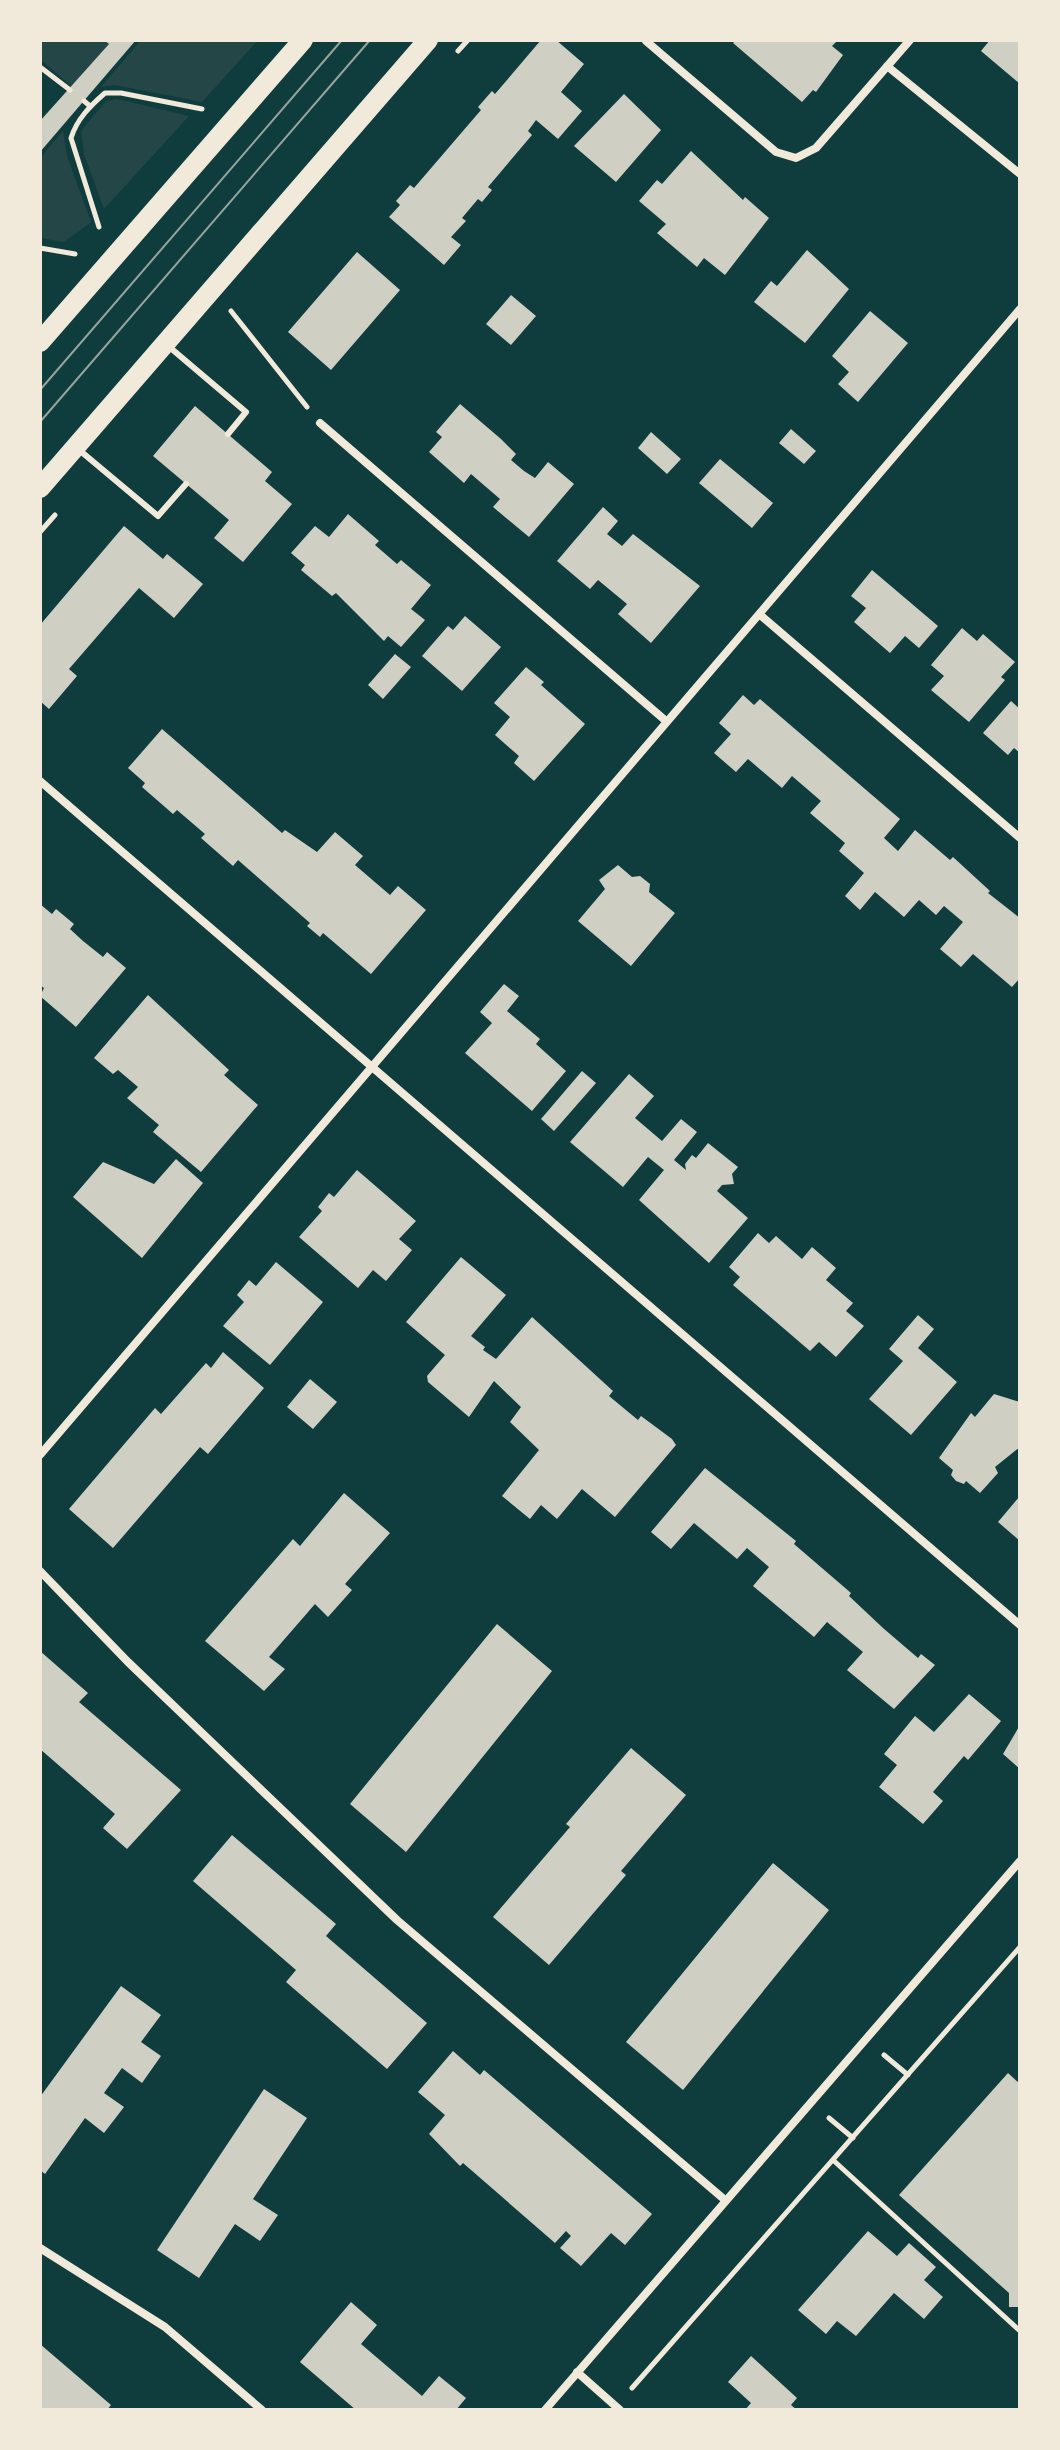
<svg xmlns="http://www.w3.org/2000/svg" width="1060" height="2450" font-family="Overpass,sans-serif">
  <style>
    .green { fill: #244646 }
    .building { fill: #cfcfc3 }
    .lines { fill: none; stroke-linecap: round; stroke-linejoin: round }
    .path { stroke: #f1e9da; stroke-width: 5 }
    .service { stroke: #f1e9da; stroke-width: 6 }
    .minor { stroke: #f1e9da; stroke-width: 8 }
    .primary { stroke: #f1e9da; stroke-width: 20 }
    .tram { stroke: #97a49c; stroke-width: 2 }
  </style>
  <rect width="100%" height="100%" fill="#0f3d3e"/>
  <path class="green" d="M 40,40 L 104,40 L 109,44 L 71,86 L 40,59 Z
    M 141,40 L 258,40 L 202,102 L 115,85 L 101,87 Z
    M 117,99 L 189,116 L 104,209 L 84,154 L 81,131 L 106,101 Z
    M 63,131 L 67,156 L 91,222 L 64,242 L 40,238 L 40,158 Z"/>
  <path class="building" d="M 104,40 L 136,40 L 40,152 L 40,121 L 109,44 Z
    M 541,40 L 556,40 L 584,64 L 561,92 L 582,111 L 558,139 L 536,120 L 528,131 L 532,135 L 488,187 L 492,190 L 482,202 L 478,199 L 462,218 L 466,221 L 451,237 L 461,245 L 444,265 L 389,217 L 400,205 L 396,201 L 410,185 L 414,188 L 481,110 L 478,107 L 492,91 L 495,94 Z
    M 736,40 L 838,40 L 832,46 L 843,55 L 816,92 L 813,90 L 802,102 L 733,43 Z
    M 990,40 L 1020,40 L 1020,84 L 981,51 Z
    M 624,94 L 661,130 L 616,182 L 574,146 Z
    M 691,151 L 743,200 L 745,197 L 769,218 L 725,275 L 704,258 L 697,267 L 657,233 L 666,224 L 639,201 L 657,180 L 662,184 Z
    M 807,250 L 849,289 L 805,343 L 754,302 L 771,281 L 777,286 Z
    M 357,252 L 400,290 L 331,370 L 288,332 Z
    M 511,295 L 536,316 L 511,345 L 486,324 Z
    M 870,311 L 908,343 L 858,402 L 838,384 L 849,372 L 832,356 Z
    M 460,404 L 501,439 L 516,454 L 511,460 L 524,471 L 535,478 L 548,462 L 574,484 L 529,537 L 493,507 L 500,499 L 471,474 L 464,483 L 429,452 L 442,437 L 436,432 Z
    M 195,406 L 272,472 L 265,481 L 292,504 L 243,562 L 214,538 L 229,520 L 153,456 Z
    M 791,429 L 816,451 L 804,464 L 779,443 Z
    M 651,432 L 681,459 L 667,474 L 638,448 Z
    M 720,459 L 773,503 L 752,528 L 699,483 Z
    M 603,507 L 618,521 L 607,534 L 622,546 L 633,534 L 700,586 L 651,643 L 618,614 L 627,604 L 598,580 L 590,589 L 557,561 Z
    M 348,514 L 379,541 L 375,545 L 397,564 L 401,560 L 431,585 L 411,609 L 425,620 L 401,647 L 388,636 L 384,641 L 336,593 L 332,596 L 301,570 L 305,565 L 291,553 L 315,526 L 329,537 Z
    M 124,526 L 163,559 L 167,554 L 203,584 L 174,618 L 139,588 L 69,669 L 77,676 L 49,709 L 40,701 L 40,625 Z
    M 872,570 L 938,626 L 919,648 L 905,636 L 890,653 L 854,622 L 866,608 L 851,596 Z
    M 465,616 L 501,647 L 462,691 L 422,656 L 448,626 L 453,630 Z
    M 962,628 L 977,641 L 983,634 L 1015,662 L 1001,677 L 1005,680 L 969,722 L 931,690 L 944,676 L 931,665 Z
    M 395,654 L 411,667 L 383,699 L 368,685 Z
    M 526,667 L 544,682 L 541,685 L 585,724 L 534,781 L 514,763 L 519,756 L 495,735 L 510,717 L 494,703 Z
    M 743,695 L 754,705 L 760,699 L 900,819 L 884,838 L 898,851 L 915,830 L 950,860 L 953,857 L 990,891 L 988,893 L 1020,918 L 1020,978 L 1012,987 L 973,954 L 961,967 L 940,949 L 963,922 L 944,906 L 936,915 L 919,900 L 904,917 L 875,892 L 860,910 L 845,896 L 864,873 L 839,851 L 845,843 L 810,813 L 821,801 L 792,776 L 782,788 L 748,759 L 736,772 L 714,753 L 731,734 L 719,723 Z
    M 1011,701 L 1020,709 L 1020,753 L 1014,748 L 1008,755 L 983,733 Z
    M 162,729 L 282,833 L 285,830 L 317,852 L 335,832 L 363,856 L 355,865 L 390,895 L 398,886 L 426,910 L 371,974 L 323,933 L 320,937 L 307,926 L 310,923 L 238,860 L 233,866 L 201,838 L 205,834 L 177,810 L 173,814 L 142,787 L 145,783 L 128,768 Z
    M 618,865 L 632,877 L 640,876 L 650,884 L 649,892 L 675,913 L 631,966 L 578,921 L 605,889 L 599,880 Z
    M 40,904 L 52,914 L 56,909 L 74,924 L 70,929 L 83,941 L 103,957 L 107,952 L 126,968 L 76,1027 L 40,996 L 44,988 L 40,985 Z
    M 504,984 L 519,996 L 507,1011 L 540,1039 L 536,1044 L 566,1071 L 532,1111 L 465,1053 L 492,1023 L 480,1012 Z
    M 148,995 L 229,1070 L 224,1075 L 258,1105 L 201,1172 L 153,1132 L 159,1125 L 127,1098 L 138,1087 L 118,1070 L 113,1074 L 94,1058 Z
    M 582,1071 L 596,1083 L 554,1131 L 541,1119 Z
    M 629,1074 L 654,1096 L 635,1118 L 662,1141 L 681,1119 L 697,1132 L 674,1160 L 686,1170 L 685,1164 L 692,1155 L 696,1158 L 708,1143 L 738,1167 L 732,1174 L 734,1184 L 722,1185 L 717,1191 L 748,1218 L 709,1263 L 639,1200 L 664,1170 L 648,1157 L 623,1187 L 570,1142 Z
    M 176,1159 L 203,1183 L 142,1258 L 73,1197 L 103,1162 L 154,1184 Z
    M 357,1170 L 416,1221 L 399,1239 L 412,1250 L 386,1281 L 373,1270 L 358,1288 L 299,1237 L 322,1211 L 318,1207 L 329,1193 L 334,1197 Z
    M 758,1233 L 769,1243 L 776,1236 L 802,1259 L 812,1247 L 836,1268 L 826,1280 L 853,1303 L 846,1311 L 864,1326 L 836,1357 L 819,1342 L 810,1351 L 733,1285 L 740,1277 L 729,1267 Z
    M 461,1257 L 506,1295 L 471,1336 L 485,1347 L 483,1350 L 496,1359 L 532,1317 L 613,1391 L 609,1396 L 638,1420 L 641,1416 L 672,1439 L 676,1445 L 615,1517 L 582,1489 L 557,1519 L 541,1505 L 530,1519 L 502,1496 L 539,1450 L 510,1422 L 521,1407 L 494,1381 L 469,1417 L 428,1382 L 427,1376 L 445,1355 L 406,1322 Z
    M 276,1262 L 323,1302 L 270,1365 L 223,1326 L 244,1302 L 237,1295 L 249,1280 L 256,1286 Z
    M 918,1315 L 934,1329 L 918,1348 L 957,1382 L 911,1435 L 869,1399 L 903,1361 L 889,1349 Z
    M 223,1352 L 264,1388 L 208,1454 L 200,1447 L 113,1548 L 69,1509 L 155,1408 L 161,1414 L 206,1363 L 211,1368 Z
    M 310,1379 L 337,1402 L 313,1429 L 287,1407 Z
    M 994,1394 L 1020,1402 L 1020,1447 L 995,1467 L 998,1473 L 980,1493 L 966,1481 L 964,1484 L 956,1481 L 951,1475 L 953,1470 L 939,1458 L 971,1413 L 975,1417 Z
    M 705,1468 L 796,1541 L 794,1544 L 851,1593 L 849,1596 L 883,1628 L 918,1658 L 921,1654 L 935,1665 L 894,1709 L 847,1670 L 863,1652 L 827,1622 L 814,1637 L 753,1586 L 769,1567 L 747,1548 L 737,1559 L 694,1523 L 671,1549 L 651,1532 Z
    M 344,1493 L 390,1533 L 345,1584 L 352,1590 L 328,1617 L 315,1604 L 269,1657 L 285,1669 L 264,1691 L 205,1641 L 293,1539 L 300,1546 Z
    M 1020,1496 L 1020,1541 L 998,1522 Z
    M 497,1624 L 552,1671 L 406,1852 L 350,1804 Z
    M 40,1651 L 88,1693 L 79,1702 L 181,1790 L 127,1849 L 103,1828 L 115,1814 L 40,1749 Z
    M 969,1694 L 1001,1721 L 968,1760 L 964,1756 L 933,1792 L 943,1801 L 923,1824 L 879,1787 L 897,1765 L 884,1754 L 915,1716 L 934,1732 Z
    M 1020,1725 L 1020,1769 L 1003,1754 Z
    M 631,1748 L 686,1795 L 621,1871 L 626,1875 L 549,1965 L 493,1917 L 570,1827 L 566,1824 Z
    M 232,1835 L 336,1924 L 326,1936 L 427,2023 L 387,2069 L 286,1982 L 296,1970 L 193,1881 Z
    M 773,1863 L 829,1910 L 683,2090 L 626,2042 Z
    M 121,1986 L 161,2015 L 141,2042 L 161,2056 L 142,2083 L 122,2068 L 104,2093 L 124,2107 L 104,2133 L 85,2118 L 45,2174 L 40,2170 L 40,2097 Z
    M 453,2051 L 480,2075 L 484,2070 L 652,2214 L 625,2245 L 611,2233 L 581,2266 L 560,2248 L 571,2236 L 566,2231 L 555,2243 L 463,2163 L 460,2166 L 429,2134 L 445,2115 L 418,2092 Z
    M 1008,2073 L 1020,2084 L 1020,2307 L 1009,2307 L 1009,2293 L 899,2195 Z
    M 264,2089 L 307,2118 L 253,2199 L 278,2215 L 260,2241 L 235,2224 L 199,2278 L 157,2250 Z
    M 868,2231 L 897,2256 L 909,2243 L 936,2267 L 924,2280 L 943,2297 L 924,2319 L 894,2293 L 856,2336 L 837,2321 L 826,2334 L 798,2310 Z
    M 351,2302 L 377,2325 L 361,2344 L 422,2396 L 439,2376 L 466,2398 L 456,2410 L 356,2410 L 300,2362 Z
    M 40,2344 L 111,2405 L 107,2410 L 40,2410 Z
    M 751,2356 L 797,2398 L 791,2405 L 797,2410 L 745,2410 L 751,2403 L 728,2382 Z"/>
  <g class="lines">
    <path class="path" d="M 458,51 L 468,40
      M 40,67 L 70,90
      M 84,101 L 90,106
      M 99,227 L 71,138 C 77,119 90,106 105,93 L 121,93 L 202,109
      M 40,248 L 75,254
      M 231,311 L 307,407
      M 40,532 L 55,515
      M 884,2055 L 908,2075
      M 829,2118 L 853,2138
      M 833,2160 L 1020,2331
      M 632,2388 L 1020,1947"/>
    <path class="service" d="M 167,345 L 246,412 L 228,434
      M 78,449 L 158,516 L 186,484"/>
    <path class="minor" d="M 646,41 L 776,152 L 796,158 L 816,148 L 910,40
      M 887,66 L 1020,174
      M 320,423 L 666,721
      M 759,614 L 1020,838
      M 40,781 L 1020,1625
      M 40,1455 L 1020,309
      M 40,1571 L 128,1662 L 397,1920 L 725,2200
      M 40,2248 L 165,2327 L 262,2410
      M 577,2372 L 620,2410
      M 545,2410 L 1020,1861"/>
    <path class="primary" d="M 40,342 L 303,40
      M 40,488 L 428,40"/>
    <path class="tram" d="M 40,390 L 342,40
      M 40,422 L 370,40"/>
  </g>
  <rect width="1060" height="2450" fill="none" stroke="#f1e9da" stroke-width="84"/>
</svg>
